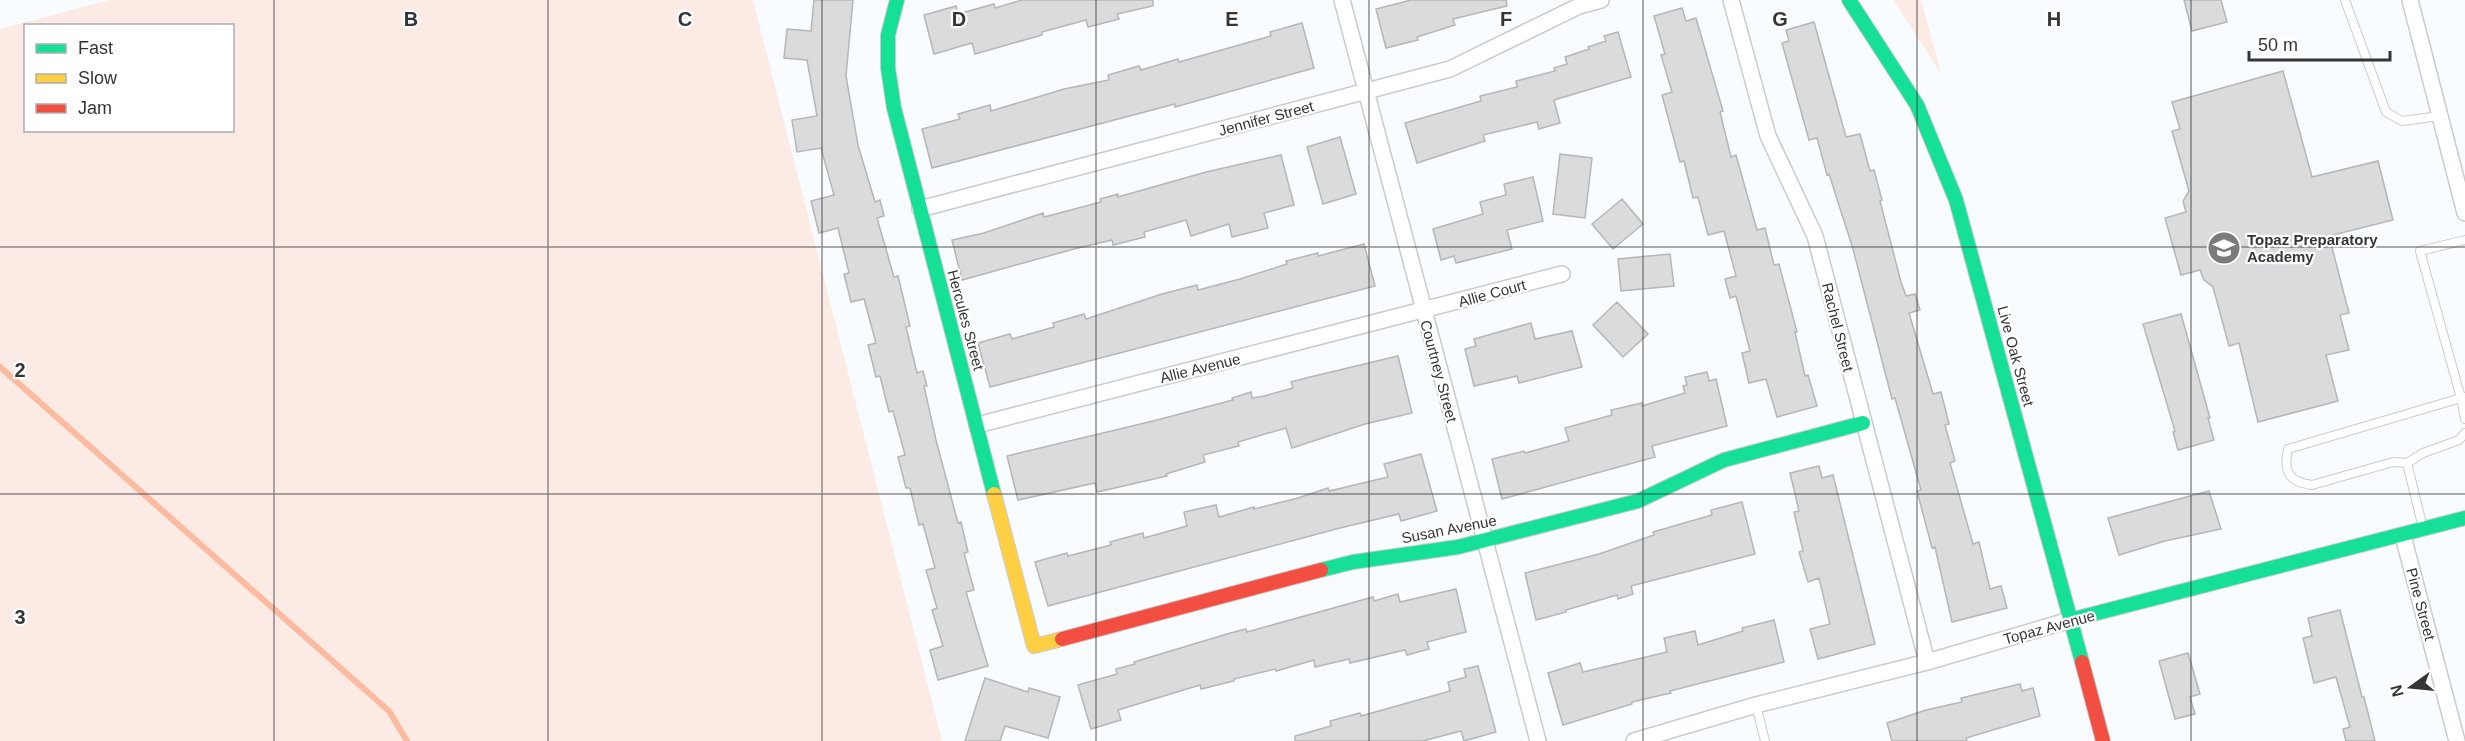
<svg xmlns="http://www.w3.org/2000/svg" width="2465" height="741" font-family="Helvetica,sans-serif">
  <style>
    .green { fill: #fceae4; fill-rule: evenodd }
    .lines { fill: none; stroke-linecap: round; stroke-linejoin: round }
    .stream { stroke: #fcba9e; stroke-width: 6 }
    .building { fill: #d9dbdc; stroke: #b4b6b7; stroke-width: 1.5 }
    .lane-casing { stroke: #c9cbcc; stroke-width: 10 }
    .street-casing { stroke: #c9cbcc; stroke-width: 18 }
    .fast-casing { stroke: #c9cbcc; stroke-width: 16 }
    .slow-casing { stroke: #c9cbcc; stroke-width: 16 }
    .jam-casing { stroke: #c9cbcc; stroke-width: 16 }
    .lane { stroke: #feffff; stroke-width: 8 }
    .street { stroke: #feffff; stroke-width: 15 }
    .fast { stroke: #16e098; stroke-width: 14 }
    .slow { stroke: #ffcf43; stroke-width: 14 }
    .jam { stroke: #f24e42; stroke-width: 14 }
    .grid { fill: none; stroke: #343536; stroke-width: 1.5; stroke-opacity: 0.55 }
    .labels { text-anchor: middle; dominant-baseline: central; stroke-width: 4.5; stroke-linejoin: round; paint-order: stroke }
    .street-label { font-size: 15px; fill: #343536; stroke: #fff }
    .poi-label { font-size: 15px; font-weight: bold; fill: #343536; stroke: #fff; text-anchor: start }
    .grid-label { font-size: 20px; text-anchor: middle; font-weight: bold; fill: #343536; stroke: #fff; stroke-width: 4.5; stroke-linejoin: round; paint-order: stroke }
  </style>
  <rect width="100%" height="100%" fill="#f9fcfe"/>
  <path class="green" d="M 109,0 L 753,0 L 942,741 L 0,741 L 0,29 ZM 26,26 L 232,26 L 232,130 L 26,130 Z
    M 1893,0 L 1921,0 L 1941,73 Z"/>
  <g class="lines">
    <path class="stream" d="M 0,367 L 389,711 L 407,741"/>
  </g>
  <path class="building" d="M 814,0 L 853,0 L 846,76 L 858,145 L 875,202 L 880,200 L 884,216 L 877,218 L 894,277 L 898,276 L 910,326 L 906,327 L 917,373 L 923,371 L 927,386 L 924,386 L 936,440 L 958,523 L 961,522 L 968,552 L 964,553 L 974,590 L 966,592 L 988,666 L 938,680 L 930,650 L 943,646 L 932,610 L 937,608 L 926,570 L 935,568 L 923,524 L 919,525 L 910,488 L 906,488 L 898,457 L 905,455 L 893,411 L 889,412 L 880,376 L 876,377 L 868,345 L 876,343 L 864,299 L 851,302 L 844,274 L 849,273 L 838,228 L 819,233 L 811,201 L 834,195 L 821,148 L 797,152 L 792,120 L 817,116 L 807,60 L 784,58 L 787,29 L 811,31 Z
    M 1022,0 L 1153,0 L 1153,6 L 1117,14 L 1119,19 L 1088,27 L 1086,20 L 1042,32 L 1042,35 L 975,54 L 972,43 L 934,54 L 924,15 L 956,6 L 958,14 L 994,4 L 995,8 Z
    M 1411,0 L 1506,0 L 1507,6 L 1453,19 L 1455,25 L 1417,37 L 1418,40 L 1386,48 L 1376,9 Z
    M 2184,0 L 2221,0 L 2227,22 L 2192,31 Z
    M 1682,8 L 1686,21 L 1696,18 L 1723,111 L 1720,112 L 1731,157 L 1736,155 L 1757,230 L 1765,228 L 1774,265 L 1779,264 L 1797,332 L 1795,332 L 1805,376 L 1808,375 L 1817,406 L 1777,417 L 1766,379 L 1749,383 L 1742,353 L 1750,351 L 1736,296 L 1730,298 L 1725,279 L 1736,276 L 1724,231 L 1708,235 L 1698,197 L 1693,198 L 1684,161 L 1680,162 L 1662,95 L 1672,92 L 1661,55 L 1665,54 L 1654,16 Z
    M 1814,22 L 1846,137 L 1860,134 L 1870,171 L 1874,170 L 1882,200 L 1880,201 L 1901,282 L 1906,296 L 1915,294 L 1920,310 L 1909,313 L 1933,394 L 1941,392 L 1949,424 L 1945,425 L 1955,461 L 1950,463 L 1973,544 L 1979,542 L 1990,589 L 2001,586 L 2007,608 L 1952,622 L 1935,547 L 1932,548 L 1917,491 L 1921,490 L 1895,398 L 1892,399 L 1853,249 L 1829,174 L 1827,175 L 1817,138 L 1809,140 L 1782,43 L 1789,41 L 1786,30 Z
    M 1302,23 L 1314,68 L 1175,107 L 1175,104 L 932,168 L 922,129 L 960,119 L 958,114 L 990,105 L 991,111 L 1064,89 L 1109,80 L 1108,75 L 1139,66 L 1141,70 L 1178,59 L 1179,62 L 1271,36 L 1270,32 Z
    M 1618,32 L 1631,77 L 1554,100 L 1560,123 L 1539,129 L 1537,122 L 1483,135 L 1485,141 L 1417,163 L 1405,123 L 1481,101 L 1480,96 L 1517,87 L 1516,81 L 1555,71 L 1554,68 L 1567,64 L 1565,57 L 1589,49 L 1588,47 L 1606,41 L 1604,36 Z
    M 2283,71 L 2312,177 L 2378,161 L 2393,220 L 2329,236 L 2349,313 L 2340,315 L 2349,350 L 2326,355 L 2338,401 L 2258,422 L 2239,343 L 2229,346 L 2213,287 L 2204,280 L 2200,270 L 2181,275 L 2165,218 L 2186,212 L 2183,201 L 2189,191 L 2172,131 L 2180,129 L 2172,102 Z
    M 1340,137 L 1356,194 L 1323,204 L 1307,147 Z
    M 1560,154 L 1592,158 L 1585,218 L 1553,214 Z
    M 1281,155 L 1294,205 L 1264,213 L 1268,228 L 1232,237 L 1229,224 L 1191,236 L 1186,220 L 1144,232 L 1145,237 L 1113,245 L 1112,240 L 1074,249 L 962,280 L 952,240 L 984,233 L 1043,213 L 1044,217 L 1101,202 L 1100,199 L 1118,194 L 1118,197 L 1206,172 Z
    M 1533,177 L 1543,221 L 1507,230 L 1512,249 L 1456,263 L 1454,256 L 1441,260 L 1433,229 L 1483,214 L 1480,202 L 1506,195 L 1504,184 Z
    M 1622,199 L 1643,224 L 1613,249 L 1592,224 Z
    M 1364,244 L 1375,286 L 990,387 L 978,343 L 1010,334 L 1012,339 L 1054,327 L 1053,323 L 1084,314 L 1086,319 L 1162,294 L 1197,285 L 1198,290 L 1240,279 L 1287,264 L 1286,261 L 1318,253 L 1318,256 Z
    M 1670,254 L 1674,286 L 1621,291 L 1618,259 Z
    M 1617,302 L 1648,334 L 1623,357 L 1593,325 Z
    M 2181,314 L 2210,418 L 2208,418 L 2214,440 L 2178,450 L 2173,432 L 2175,431 L 2143,324 Z
    M 1531,323 L 1535,339 L 1572,331 L 1582,367 L 1519,383 L 1517,376 L 1474,386 L 1465,349 L 1476,346 L 1474,339 Z
    M 1398,356 L 1412,413 L 1365,424 L 1292,448 L 1286,428 L 1238,442 L 1239,446 L 1203,455 L 1205,462 L 1166,474 L 1167,476 L 1097,492 L 1095,483 L 1018,500 L 1007,456 L 1153,421 L 1233,400 L 1232,398 L 1251,392 L 1252,398 L 1264,396 L 1293,388 L 1291,382 L 1306,378 Z
    M 1707,372 L 1709,381 L 1716,379 L 1727,426 L 1652,446 L 1655,457 L 1502,499 L 1492,459 L 1524,451 L 1525,453 L 1569,441 L 1565,428 L 1612,415 L 1611,410 L 1642,403 L 1642,406 L 1685,393 L 1683,386 L 1687,385 L 1685,377 Z
    M 1421,454 L 1437,511 L 1401,521 L 1399,514 L 1340,528 L 1048,606 L 1035,562 L 1067,553 L 1068,556 L 1111,545 L 1110,542 L 1143,533 L 1144,538 L 1187,526 L 1184,512 L 1216,505 L 1219,517 L 1254,507 L 1254,509 L 1298,498 L 1328,488 L 1329,491 L 1388,477 L 1384,464 Z
    M 1819,466 L 1822,478 L 1833,475 L 1875,644 L 1818,659 L 1810,629 L 1830,624 L 1819,578 L 1808,582 L 1799,552 L 1803,551 L 1794,512 L 1799,511 L 1790,473 Z
    M 2209,491 L 2221,529 L 2165,541 L 2119,555 L 2108,518 Z
    M 1742,502 L 1755,554 L 1631,586 L 1633,594 L 1618,599 L 1617,595 L 1566,610 L 1566,612 L 1536,620 L 1525,573 L 1599,554 L 1654,535 L 1653,532 L 1712,515 L 1711,510 Z
    M 1456,589 L 1466,632 L 1427,642 L 1429,649 L 1407,655 L 1405,650 L 1350,663 L 1349,659 L 1315,667 L 1314,660 L 1276,671 L 1275,669 L 1234,679 L 1234,681 L 1201,689 L 1200,685 L 1118,710 L 1121,720 L 1091,729 L 1078,685 L 1117,674 L 1116,669 L 1135,664 L 1134,662 L 1227,634 L 1246,629 L 1247,632 L 1373,597 L 1374,601 L 1398,594 L 1400,602 Z
    M 2340,610 L 2362,697 L 2364,697 L 2375,741 L 2346,741 L 2343,729 L 2350,727 L 2336,677 L 2314,683 L 2303,638 L 2312,636 L 2308,618 Z
    M 1774,620 L 1784,662 L 1670,691 L 1671,693 L 1632,702 L 1632,704 L 1563,725 L 1548,673 L 1580,663 L 1583,672 L 1667,652 L 1664,638 L 1695,631 L 1698,645 L 1743,631 L 1742,628 Z
    M 2188,653 L 2200,694 L 2190,697 L 2195,714 L 2175,719 L 2159,661 Z
    M 1478,666 L 1496,732 L 1464,741 L 1461,731 L 1423,741 L 1295,741 L 1295,736 L 1331,726 L 1330,721 L 1360,713 L 1361,716 L 1450,691 L 1448,682 L 1466,677 L 1464,669 Z
    M 985,678 L 1028,692 L 1029,688 L 1060,697 L 1048,738 L 1005,726 L 1000,741 L 965,741 Z
    M 2020,684 L 2022,691 L 2033,688 L 2040,716 L 1966,738 L 1967,741 L 1892,741 L 1887,723 L 1926,710 L 1962,702 L 1961,698 Z"/>
  <g class="lines">
    <defs>
      <path id="lane" d="M 2345,0 L 2386,112 L 2402,121 L 2440,116
        M 2464,397 L 2461,398 L 2420,251 L 2465,240
        M 2465,419 L 2461,398 L 2288,449 C 2283,472 2289,482 2312,485 L 2393,462 L 2407,463 L 2423,453 L 2459,440 L 2465,433
        M 2407,463 L 2423,528
        M 1756,705 L 1765,741"/>
      <path id="street" d="M 1342,0 L 1538,741
        M 1731,0 L 1768,136 L 1815,236 L 1927,662
        M 2410,0 L 2465,213
        M 920,209 L 1450,69 L 1579,6 L 1601,0
        M 977,425 L 1562,274
        M 2403,536 L 2457,741
        M 1634,741 L 1756,705 L 1927,662 L 2070,620"/>
      <path id="fast" d="M 897,0 L 888,35 L 888,68 L 894,108 L 994,494
        M 1849,0 L 1917,105 L 1956,200 L 2082,662
        M 1321,570 L 1353,562 L 1458,547 L 1638,501 L 1724,460 L 1863,423
        M 2070,620 L 2465,518"/>
      <path id="slow" d="M 994,494 L 1034,646 L 1062,639"/>
      <path id="jam" d="M 1062,639 L 1321,570
        M 2082,662 L 2103,741"/>
    </defs>
    <use href="#lane" class="lane-casing"/>
    <use href="#street" class="street-casing"/>
    <use href="#fast" class="fast-casing"/>
    <use href="#slow" class="slow-casing"/>
    <use href="#jam" class="jam-casing"/>
    <use href="#lane" class="lane"/>
    <use href="#street" class="street"/>
    <use href="#fast" class="fast"/>
    <use href="#slow" class="slow"/>
    <use href="#jam" class="jam"/>
  </g>
  <path class="grid" d="M 274,0 L 274,741M 548,0 L 548,741M 822,0 L 822,741M 1096,0 L 1096,741M 1369,0 L 1369,741M 1643,0 L 1643,741M 1917,0 L 1917,741M 2191,0 L 2191,741M 0,247 L 2465,247M 0,494 L 2465,494"/>
  <defs>
    <symbol id="school-disc" viewBox="-11 -11 22 22"><circle r="9.5" fill="#797b7c" stroke="#fff"/><path d="M0-5L7-2L0 1L-7-2ZM-4 1L0 2.5L4 1V4Q0 6-4 4Z" fill="#fff"/></symbol>
  </defs>
  <g fill-rule="evenodd">
    <use href="#school-disc" x="2205" y="229" width="38" height="38"/>
  </g>
  <g class="labels">
    <g class="street-label">
      <text transform="translate(1266 118) rotate(-15)">Jennifer Street</text>
      <text transform="translate(1492 293) rotate(-15)">Allie Court</text>
      <text transform="translate(966 320) rotate(75)">Hercules Street</text>
      <text transform="translate(1838 327) rotate(76)">Rachel Street</text>
      <text transform="translate(2016 356) rotate(75)">Live Oak Street</text>
      <text transform="translate(1200 368) rotate(-14)">Allie Avenue</text>
      <text transform="translate(1439 371) rotate(75)">Courtney Street</text>
      <text transform="translate(1449 529) rotate(-11)">Susan Avenue</text>
      <text transform="translate(2421 604) rotate(75)">Pine Street</text>
      <text transform="translate(2049 627) rotate(-15)">Topaz Avenue</text>
    </g>
    <g class="poi-label">
      <text x="2247" y="239">Topaz Preparatory<tspan x="2247" dy="17">Academy</tspan></text>
    </g>
  </g>
  <g class="grid-label">
    <text x="411" y="26">B</text>
    <text x="685" y="26">C</text>
    <text x="959" y="26">D</text>
    <text x="1232" y="26">E</text>
    <text x="1506" y="26">F</text>
    <text x="1780" y="26">G</text>
    <text x="2054" y="26">H</text>
    <text x="20" y="377">2</text>
    <text x="20" y="624">3</text>
  </g>
  <rect x="24" y="24" width="210" height="108" fill="#ffffff" stroke="#aeaeaf" stroke-width="1.5"/>
  <rect x="36" y="44" width="30" height="9" fill="#16e098" stroke="#aeaeaf" stroke-width="1.5"/>
  <text x="78" y="54" font-size="18" fill="#343536">Fast</text>
  <rect x="36" y="74" width="30" height="9" fill="#ffcf43" stroke="#aeaeaf" stroke-width="1.5"/>
  <text x="78" y="84" font-size="18" fill="#343536">Slow</text>
  <rect x="36" y="104" width="30" height="9" fill="#f24e42" stroke="#aeaeaf" stroke-width="1.5"/>
  <text x="78" y="114" font-size="18" fill="#343536">Jam</text>
  <g transform="translate(2411 687) rotate(255)" stroke="#ffffff" stroke-width="4.5" paint-order="stroke">
  <path d="M0-4.5L10 22L0 15L-10 22Z" fill="#343536"/>
  <text y="-9" font-size="16" font-weight="bold" text-anchor="middle" fill="#343536">N</text>
  </g>
  <path d="M2249 51v9h141v-9" fill="none" stroke="#343536" stroke-width="3"/>
  <text x="2258" y="51" font-size="18" fill="#343536" stroke="#ffffff" stroke-width="4.5" paint-order="stroke">50 m</text>
</svg>
